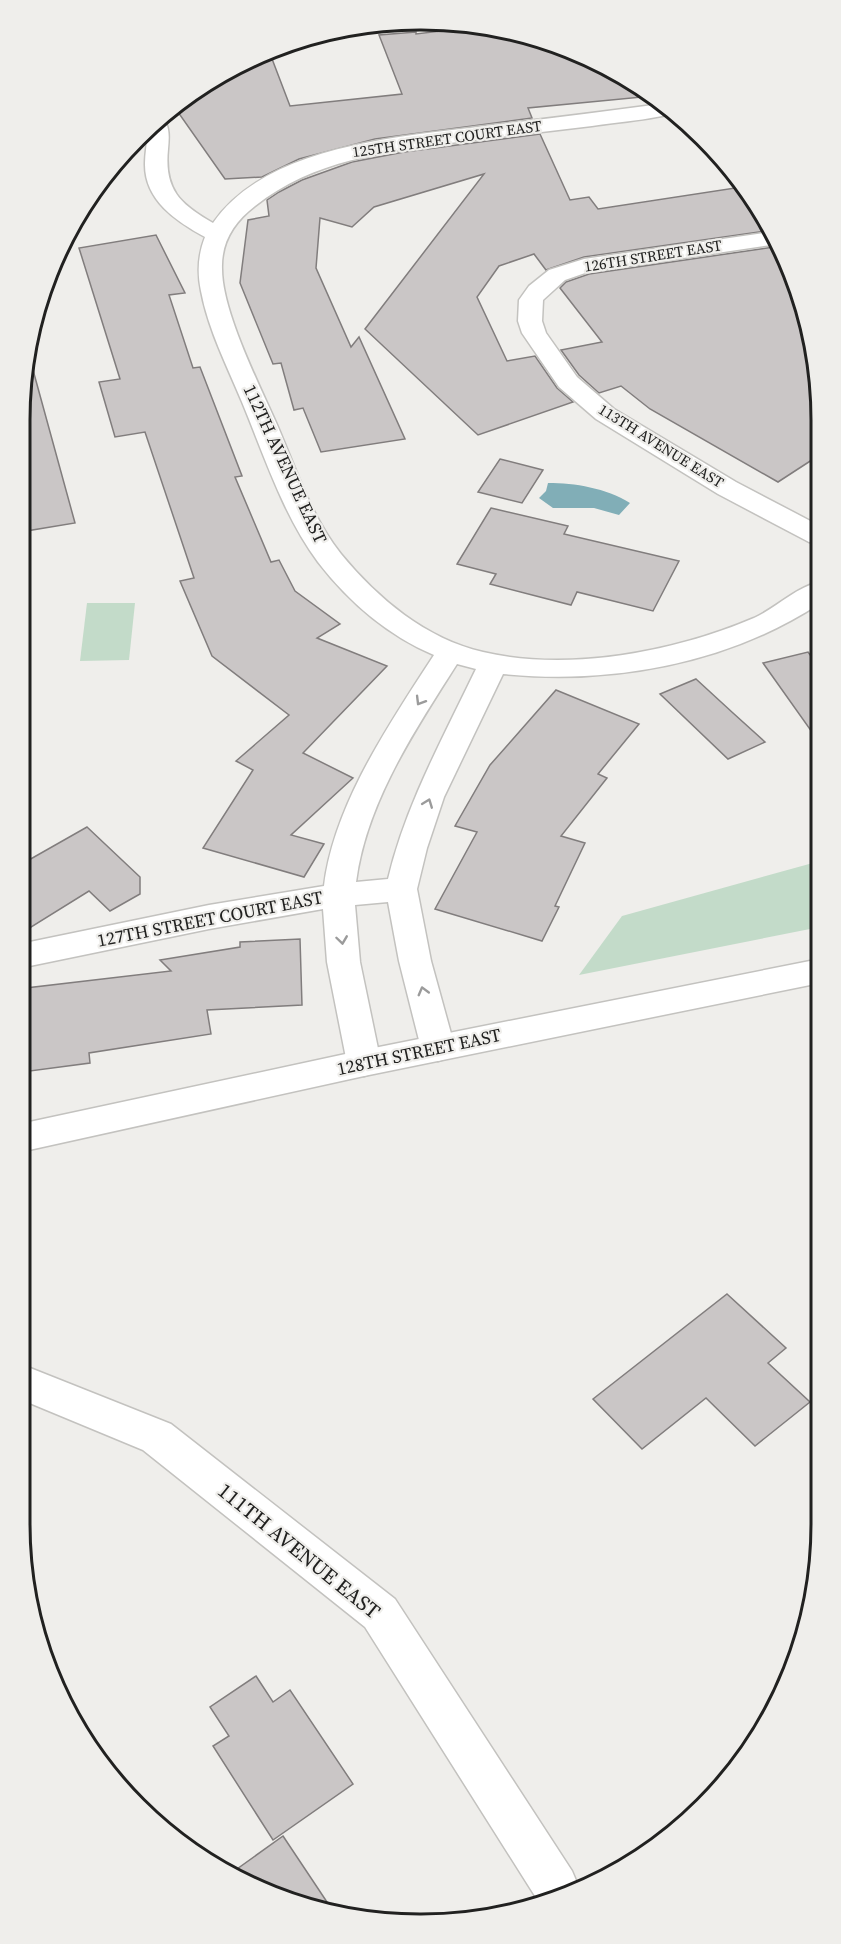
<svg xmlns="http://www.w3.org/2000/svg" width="841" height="1944" viewBox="0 0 841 1944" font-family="'Source Serif 4',serif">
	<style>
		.green { fill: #c3dbc9 }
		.water { fill: #81aeb7 }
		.building { fill: #cac6c6; stroke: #817d7d; stroke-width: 1.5 }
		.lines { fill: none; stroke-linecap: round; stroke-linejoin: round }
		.street-casing { stroke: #c3c2bf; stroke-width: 3 }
		.secondary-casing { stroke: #c3c2bf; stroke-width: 3 }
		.street { fill: #fff; fill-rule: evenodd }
		.secondary { fill: #fff; fill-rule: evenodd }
		.oneway { stroke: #9b9b9b }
		.labels { text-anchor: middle; stroke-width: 4.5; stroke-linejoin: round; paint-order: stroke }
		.far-street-label { font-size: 15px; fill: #212120; stroke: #efeeeb }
		.street-label { font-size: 18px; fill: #212120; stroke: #efeeeb }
		.near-street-label { font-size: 21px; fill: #212120; stroke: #efeeeb }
		.rim { fill: none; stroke: #212120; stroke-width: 3 }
	</style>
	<rect width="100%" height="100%" fill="#efeeeb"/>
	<g class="green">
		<polygon points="87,603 135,603 129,660 80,661"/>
		<polygon points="820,861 820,927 579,975 622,916"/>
	</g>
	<path class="water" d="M548,483c27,0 58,5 82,20l-11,12 -25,-7h-41l-14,-10 7,-7z"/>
	<g class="building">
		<polygon points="483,26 550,41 644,87 653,96 528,108 532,118 375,139 299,159 262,177 225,179 173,105 243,61 269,51 290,106 402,94 379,35 416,32 416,34"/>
		<polygon points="540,134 570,200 589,197 598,209 735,188 751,207 765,231 584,257 546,270 534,254 499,266 477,297 507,361 535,356 557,388 573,402 478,435 365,329 484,174 374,207 352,227 320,218 316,268 351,347 359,337 405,439 321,452 303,408 294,410 281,363 273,364 240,283 248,220 269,216 267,200 279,192 302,180 352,162 404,152"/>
		<polygon points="156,235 185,293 169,295 193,368 200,367 242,476 235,477 271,562 279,560 295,591 340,624 317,638 387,666 303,753 353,778 291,835 324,844 304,877 203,848 253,770 236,761 289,715 212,656 180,581 194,578 145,432 115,437 99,382 120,379 79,248"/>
		<polygon points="774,247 795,284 818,368 818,456 778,482 650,409 621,386 599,393 579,375 561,350 602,342 560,288 566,282 589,274"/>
		<polygon points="30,359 75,523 20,532 20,420"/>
		<polygon points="500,459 543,470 522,503 478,492"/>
		<polygon points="491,508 568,526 564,534 679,561 653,611 577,592 571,605 490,584 496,574 457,564"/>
		<polygon points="808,652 819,667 819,742 763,663"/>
		<polygon points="696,679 733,713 765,742 728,759 660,694"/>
		<polygon points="556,690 639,724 598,774 607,778 561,836 585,843 555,906 559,907 542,941 435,909 477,832 455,826 490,765"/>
		<polygon points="87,827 140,877 140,894 110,911 89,891 20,934 20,865"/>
		<polygon points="300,939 302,1005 207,1010 211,1034 89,1053 90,1063 30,1071 26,988 171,971 160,960 240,947 240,942"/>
		<polygon points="727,1294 786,1348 768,1363 810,1402 755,1446 706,1398 642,1449 593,1399"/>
		<polygon points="256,1676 273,1702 290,1690 353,1784 273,1840 213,1746 229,1736 210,1707"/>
		<polygon points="283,1836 335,1914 230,1874"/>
	</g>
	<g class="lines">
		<g class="street-casing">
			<g id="street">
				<polygon points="395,20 424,21 421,25 414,27 326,38 317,33"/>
				<path d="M661,104l11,10c-26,6 -53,8 -80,12 -45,5 -89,11 -134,16 -72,9 -145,18 -203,64 -21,16 -34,36 -33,63 0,43 38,117 56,158 18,42 34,91 63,127 36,44 85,85 142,98 86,20 191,0 271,-34 22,-10 41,-30 65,-36v22c-92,60 -208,81 -316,70l-59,123 -17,51 -10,41 14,72 24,87 -5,9 -12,4 -12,-4 -5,-9 -22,-87 -11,-59 -33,3 5,57 21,101 -5,9 -12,4 -12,-4 -5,-9 -20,-101 -4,-53 -114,20 -189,39v-24l189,-39 115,-19c10,-82 66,-163 110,-231 -47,-20 -85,-53 -116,-93 -35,-47 -54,-107 -76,-160 -15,-36 -34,-73 -41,-111 -4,-19 -3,-36 4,-54 -29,-16 -61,-37 -60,-74 0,-11 3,-22 2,-33l14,-13 2,1c7,9 6,20 5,31 -4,41 12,55 45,74 54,-78 186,-86 272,-97 58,-7 117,-14 176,-22zM457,664l19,5c-33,69 -70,135 -88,210l-32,3c10,-79 59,-152 101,-218z"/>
				<polygon points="771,232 778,244 588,272 565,280 543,300 542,321 546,333 577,377 614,409 736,482 818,525 819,544 809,542 718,494 596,419 559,387 522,333 518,321 519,300 529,286 549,270 584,259"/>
				<polygon points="20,1364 171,1424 395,1599 572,1871 580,1890 539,1906 535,1896 365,1627 143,1450 20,1399"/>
			</g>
		</g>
		<g class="secondary-casing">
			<polygon id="secondary" points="820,959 820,983 364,1076 20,1152 20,1124 364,1050"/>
		</g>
		<use href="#street" class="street"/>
		<use href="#secondary" class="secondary"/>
	</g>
	<defs><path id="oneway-chevron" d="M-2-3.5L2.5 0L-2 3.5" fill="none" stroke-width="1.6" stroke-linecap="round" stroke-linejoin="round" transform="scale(1.5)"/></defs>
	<g class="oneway">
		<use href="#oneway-chevron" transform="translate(420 701) rotate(121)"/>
		<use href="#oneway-chevron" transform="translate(428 803) rotate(-69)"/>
		<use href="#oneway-chevron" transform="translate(342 940) rotate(82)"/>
		<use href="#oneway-chevron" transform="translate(423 991) rotate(-105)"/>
	</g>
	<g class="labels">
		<g class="far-street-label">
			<text transform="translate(447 139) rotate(-8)" y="5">125TH STREET COURT EAST</text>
			<text transform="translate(653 256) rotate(-9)" y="5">126TH STREET EAST</text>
			<text transform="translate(661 446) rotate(32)" y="5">113TH AVENUE EAST</text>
		</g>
		<g class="street-label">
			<text transform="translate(285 464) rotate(65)" y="6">112TH AVENUE EAST</text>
			<text transform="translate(210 919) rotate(-11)" y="6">127TH STREET COURT EAST</text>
			<text transform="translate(419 1052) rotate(-12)" y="6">128TH STREET EAST</text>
		</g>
		<g class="near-street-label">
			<text transform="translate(299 1551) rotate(39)" y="7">111TH AVENUE EAST</text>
		</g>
	</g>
	<path d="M0 0H841V1944H0ZM420 30H421A390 390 0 0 1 811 420V1524A390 390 0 0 1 421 1914H420A390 390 0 0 1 30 1524V420A390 390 0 0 1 420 30Z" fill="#efeeeb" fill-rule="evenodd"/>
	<path class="rim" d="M420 30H421A390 390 0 0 1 811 420V1524A390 390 0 0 1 421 1914H420A390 390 0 0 1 30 1524V420A390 390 0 0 1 420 30Z"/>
</svg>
